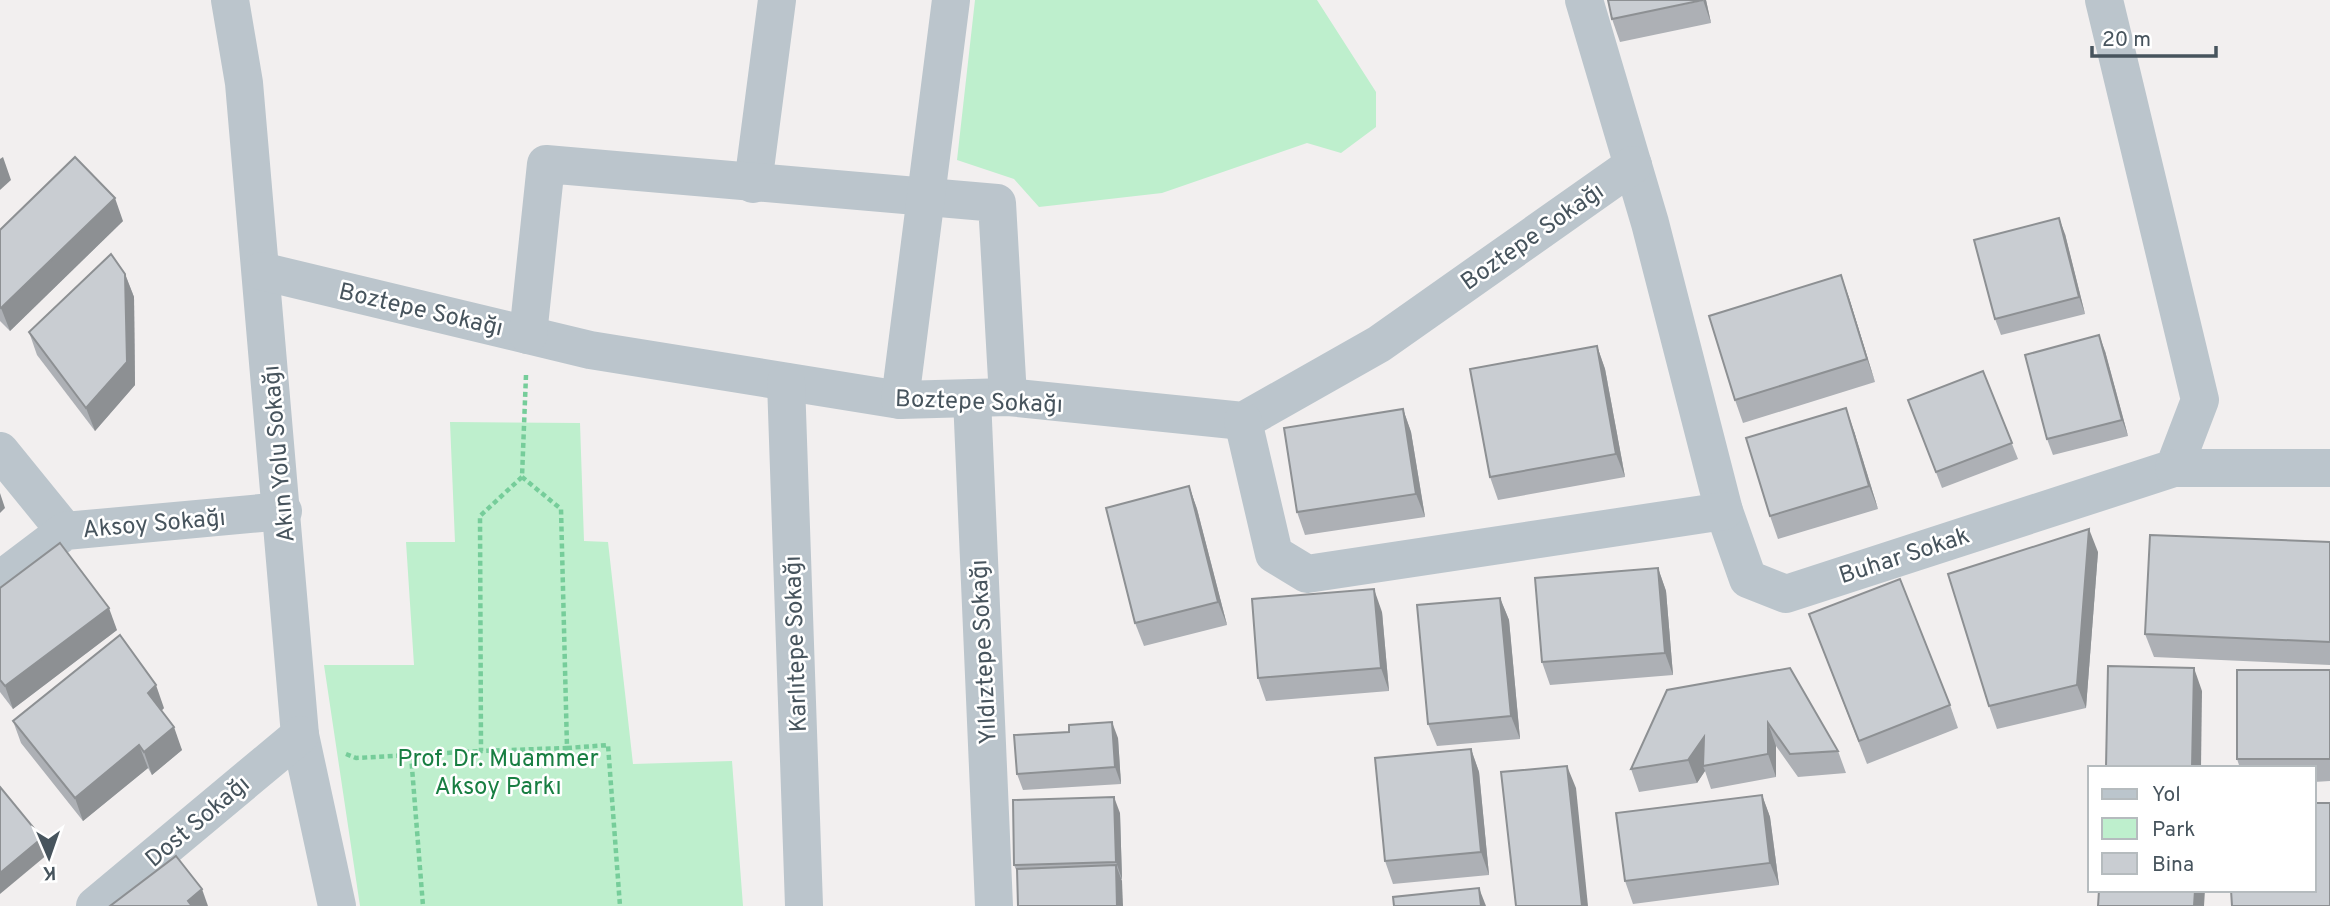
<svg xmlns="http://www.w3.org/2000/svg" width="2330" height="906" viewBox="0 0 2330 906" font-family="Overpass,sans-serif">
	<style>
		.green { fill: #beefcd }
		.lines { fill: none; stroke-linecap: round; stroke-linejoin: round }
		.path { stroke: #76cd9a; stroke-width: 4.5; stroke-dasharray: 5 3.5; stroke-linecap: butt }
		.minor { stroke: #bbc5cc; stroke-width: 38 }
		.wall { fill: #adb0b5 }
		.shaded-wall { fill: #8d9093 }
		.building { fill: #c9cdd2; stroke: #8d9093; stroke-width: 2 }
		.labels { text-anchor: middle; stroke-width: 5; stroke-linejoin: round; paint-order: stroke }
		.street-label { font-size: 24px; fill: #47545d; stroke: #fff }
		.park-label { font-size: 24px; fill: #187e42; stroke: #fff }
	</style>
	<rect width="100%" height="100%" fill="#f2efef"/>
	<g class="green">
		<polygon points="975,0 1317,0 1376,92 1376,127 1341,153 1307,143 1162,193 1039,207 1014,179 957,160"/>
		<polygon points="450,422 580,423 584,541 608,542 633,764 732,761 743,906 360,906 324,665 414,665 406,542 455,542"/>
	</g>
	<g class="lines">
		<g class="path">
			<polyline points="522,477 480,516 481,751 567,748 561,509 522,477 526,375"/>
			<polyline points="567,748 608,745 620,906"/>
			<polyline points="346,754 356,758 481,751"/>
			<polyline points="411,755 423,906"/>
		</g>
		<g class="minor">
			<polyline points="230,0 244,83 300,735 337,906"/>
			<polyline points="1584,0 1650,223 1724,511 1748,579 1786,594 2174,468 2200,400 2104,0"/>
			<polyline points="753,184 777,0"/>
			<polyline points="261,271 590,350 900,400 1008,397 1243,421 1379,344 1633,165"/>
			<polyline points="528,335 546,164 997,203 1008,397"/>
			<polyline points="786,382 804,906"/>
			<polyline points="972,398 994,906"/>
			<polyline points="900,400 951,0"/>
			<polyline points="1243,421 1274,554 1307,574 1724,511"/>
			<polyline points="0,451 65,531"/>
			<polyline points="2174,468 2330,468"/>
			<polyline points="0,580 65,531 283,511"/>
			<polyline points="95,906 300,735"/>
		</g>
	</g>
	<g class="wall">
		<polygon points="1706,0 1711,23 1620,42 1612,19"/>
		<polygon points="123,221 10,331 0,321 0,230"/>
		<polygon points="2065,234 2085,314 2001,335 1995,319"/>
		<polygon points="125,274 134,297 135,385 95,431 37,355 29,332"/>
		<polygon points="1841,275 1849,298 1875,382 1743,423 1735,400"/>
		<polygon points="1597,346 1605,369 1625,477 1498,500 1490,477"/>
		<polygon points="2105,351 2128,436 2053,455 2047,439"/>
		<polygon points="1983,371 2018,459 1942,488 1908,400"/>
		<polygon points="1403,409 1411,432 1425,517 1305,535 1297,512"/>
		<polygon points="1854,431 1878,509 1778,539 1770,516"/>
		<polygon points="1189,486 1197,509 1227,625 1144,646 1135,623"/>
		<polygon points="2330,542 2330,665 2154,657 2145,634"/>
		<polygon points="2098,552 2086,708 1997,729 1989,706"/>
		<polygon points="1658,568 1666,591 1673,675 1550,685 1542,662"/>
		<polygon points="0,588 117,630 13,709 0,692"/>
		<polygon points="1500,598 1509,620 1520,739 1437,746 1428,724"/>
		<polygon points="1382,612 1389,691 1266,701 1258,678"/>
		<polygon points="1809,614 1950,705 1958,728 1867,764"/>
		<polygon points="1790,668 1838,751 1846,773 1798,777 1776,746 1776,777 1711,789 1705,771 1697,783 1639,792 1631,769"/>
		<polygon points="2330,670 2330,781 2314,782 2314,768 2240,768 2237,759"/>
		<polygon points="164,708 161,711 182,750 152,775 148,768 83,821 21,743 13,721"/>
		<polygon points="1069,732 1118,738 1121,784 1023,790 1017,774"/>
		<polygon points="1471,749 1479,772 1489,875 1393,884 1385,861"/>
		<polygon points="1762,795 1770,817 1779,885 1633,904 1625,881"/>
		<polygon points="1120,813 1122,879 1121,879 1122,881 1017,872 1014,865"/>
	</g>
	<g class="shaded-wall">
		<polygon points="1702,0 1706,0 1711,23 1703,0"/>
		<polygon points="3,157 11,180 0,190 0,159"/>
		<polygon points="115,198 123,221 10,331 1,308"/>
		<polygon points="2059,218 2065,234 2085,314 2079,297"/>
		<polygon points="125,274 134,297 135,385 95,431 86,408"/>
		<polygon points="1841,275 1849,298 1875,382 1867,359"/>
		<polygon points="2099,335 2105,351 2128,436 2122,420"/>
		<polygon points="1597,346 1605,369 1625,477 1616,454"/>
		<polygon points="1846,408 1854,431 1878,509 1869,486"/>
		<polygon points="1403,409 1411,432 1425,517 1416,494"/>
		<polygon points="1189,486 1197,509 1227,625 1218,602"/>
		<polygon points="0,493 5,508 0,513"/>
		<polygon points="2089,529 2098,552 2086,708 2077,685"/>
		<polygon points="1658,568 1666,591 1673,675 1665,653"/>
		<polygon points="1374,589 1382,612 1389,691 1381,668"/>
		<polygon points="1500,598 1509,620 1520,739 1511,716"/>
		<polygon points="109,608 117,630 13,709 5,686"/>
		<polygon points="2194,668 2202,691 2201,768 2192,768"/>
		<polygon points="156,685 164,708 156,716 148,693"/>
		<polygon points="1112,722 1118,738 1121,784 1115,767"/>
		<polygon points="1768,723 1776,746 1776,777 1768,754"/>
		<polygon points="174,727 182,750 152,775 144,752"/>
		<polygon points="1704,737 1703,766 1705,771 1697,783 1688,760"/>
		<polygon points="139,745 148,768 83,821 75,798"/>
		<polygon points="1471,749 1479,772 1489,875 1481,852"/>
		<polygon points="1567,766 1576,788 1588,906 1582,906"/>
		<polygon points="1762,795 1770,817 1779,885 1770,863"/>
		<polygon points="1114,797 1120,813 1122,879 1116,862"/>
		<polygon points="42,838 48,854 0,894 0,873"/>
		<polygon points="1116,865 1122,881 1123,906 1117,906"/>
		<polygon points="1479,888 1486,906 1481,906"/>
		<polygon points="202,889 208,906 190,906 188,901"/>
		<polygon points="2195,890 2205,890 2204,906 2194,906"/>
	</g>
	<g class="building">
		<polygon points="1608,0 1703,0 1612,19"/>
		<polygon points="75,157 115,198 1,308 0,307 0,230"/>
		<polygon points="2059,218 2079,297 1995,319 1974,240"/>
		<polygon points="111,254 125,274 127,362 86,408 29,332"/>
		<polygon points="1841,275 1867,359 1735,400 1709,316"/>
		<polygon points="2099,335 2122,420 2047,439 2025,355"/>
		<polygon points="1597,346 1616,454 1490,477 1470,369"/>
		<polygon points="1983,371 2012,443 1936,472 1908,400"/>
		<polygon points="1846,408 1869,486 1770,516 1746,438"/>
		<polygon points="1403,409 1416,494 1297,512 1284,428"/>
		<polygon points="1189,486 1218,602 1135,623 1106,508"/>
		<polygon points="2089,529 2077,685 1989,706 1948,574"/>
		<polygon points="2150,535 2330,542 2330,642 2145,634"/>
		<polygon points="60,543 109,608 5,686 0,680 0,588"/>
		<polygon points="1658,568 1665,653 1542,662 1535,578"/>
		<polygon points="1900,579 1950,705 1859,741 1809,614"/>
		<polygon points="1374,589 1381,668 1258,678 1252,599"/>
		<polygon points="1500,598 1511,716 1428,724 1417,605"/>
		<polygon points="120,635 156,685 148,693 174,727 144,752 139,745 75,798 13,721"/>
		<polygon points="2108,666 2194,668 2192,768 2106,767"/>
		<polygon points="1790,668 1838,751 1790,754 1768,723 1768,754 1703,766 1704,737 1688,760 1631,769 1667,690"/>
		<rect x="2237" y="670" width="93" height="89"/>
		<polygon points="1112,722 1115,767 1017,774 1014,735 1069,732 1069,725"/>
		<polygon points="1471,749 1481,852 1385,861 1375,758"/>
		<polygon points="1567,766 1582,906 1516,906 1501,772"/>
		<polygon points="0,787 42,838 0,873"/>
		<polygon points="1762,795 1770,863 1625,881 1616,813"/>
		<polygon points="1114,797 1116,862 1014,865 1013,800"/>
		<polygon points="2314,803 2330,803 2330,906 2232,906 2231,890 2314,890"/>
		<polygon points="176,856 202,889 188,901 192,906 110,906"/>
		<polygon points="1116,865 1117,906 1018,906 1017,869"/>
		<polygon points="1479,888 1481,906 1394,906 1393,897"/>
		<polygon points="2099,890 2195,890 2194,906 2098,906"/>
	</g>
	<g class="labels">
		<g class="street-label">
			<text transform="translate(1532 236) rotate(-35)" y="8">Boztepe Sokağı</text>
			<text transform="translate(421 309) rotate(13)" y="8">Boztepe Sokağı</text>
			<text transform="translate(979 401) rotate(2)" y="8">Boztepe Sokağı</text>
			<text transform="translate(278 454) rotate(-95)" y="8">Akın Yolu Sokağı</text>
			<text transform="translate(154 523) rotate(-5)" y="8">Aksoy Sokağı</text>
			<text transform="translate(1904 555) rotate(-18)" y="8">Buhar Sokak</text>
			<text transform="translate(795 644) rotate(-92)" y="8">Karlıtepe Sokağı</text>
			<text transform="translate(983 652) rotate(-93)" y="8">Yıldıztepe Sokağı</text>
			<text transform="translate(197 821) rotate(-40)" y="8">Dost Sokağı</text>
		</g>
		<g class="park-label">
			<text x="498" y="766">Prof. Dr. Muammer<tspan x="498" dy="28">Aksoy Parkı</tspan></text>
		</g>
	</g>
	<rect x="2088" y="766" width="228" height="126" fill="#ffffff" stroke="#b5bbbe" stroke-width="2"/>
	<rect x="2102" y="789" width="35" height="10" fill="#bbc5cc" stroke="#b5bbbe" stroke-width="2"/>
	<text x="2152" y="801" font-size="21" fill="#47545d">Yol</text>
	<rect x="2102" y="818" width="35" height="21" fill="#beefcd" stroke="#b5bbbe" stroke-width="2"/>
	<text x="2152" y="836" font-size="21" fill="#47545d">Park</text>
	<rect x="2102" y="853" width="35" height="21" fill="#c9cdd2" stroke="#b5bbbe" stroke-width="2"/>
	<text x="2152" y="871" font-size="21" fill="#47545d">Bina</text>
	<g transform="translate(49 857) rotate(178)" stroke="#ffffff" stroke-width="5" paint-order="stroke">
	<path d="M0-5L12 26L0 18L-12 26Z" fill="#47545d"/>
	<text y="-10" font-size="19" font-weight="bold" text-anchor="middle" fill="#47545d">K</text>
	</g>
	<path d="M2092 46v10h124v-10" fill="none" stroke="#47545d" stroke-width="3.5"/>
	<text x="2102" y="46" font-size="21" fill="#47545d" stroke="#ffffff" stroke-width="5" paint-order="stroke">20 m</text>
</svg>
